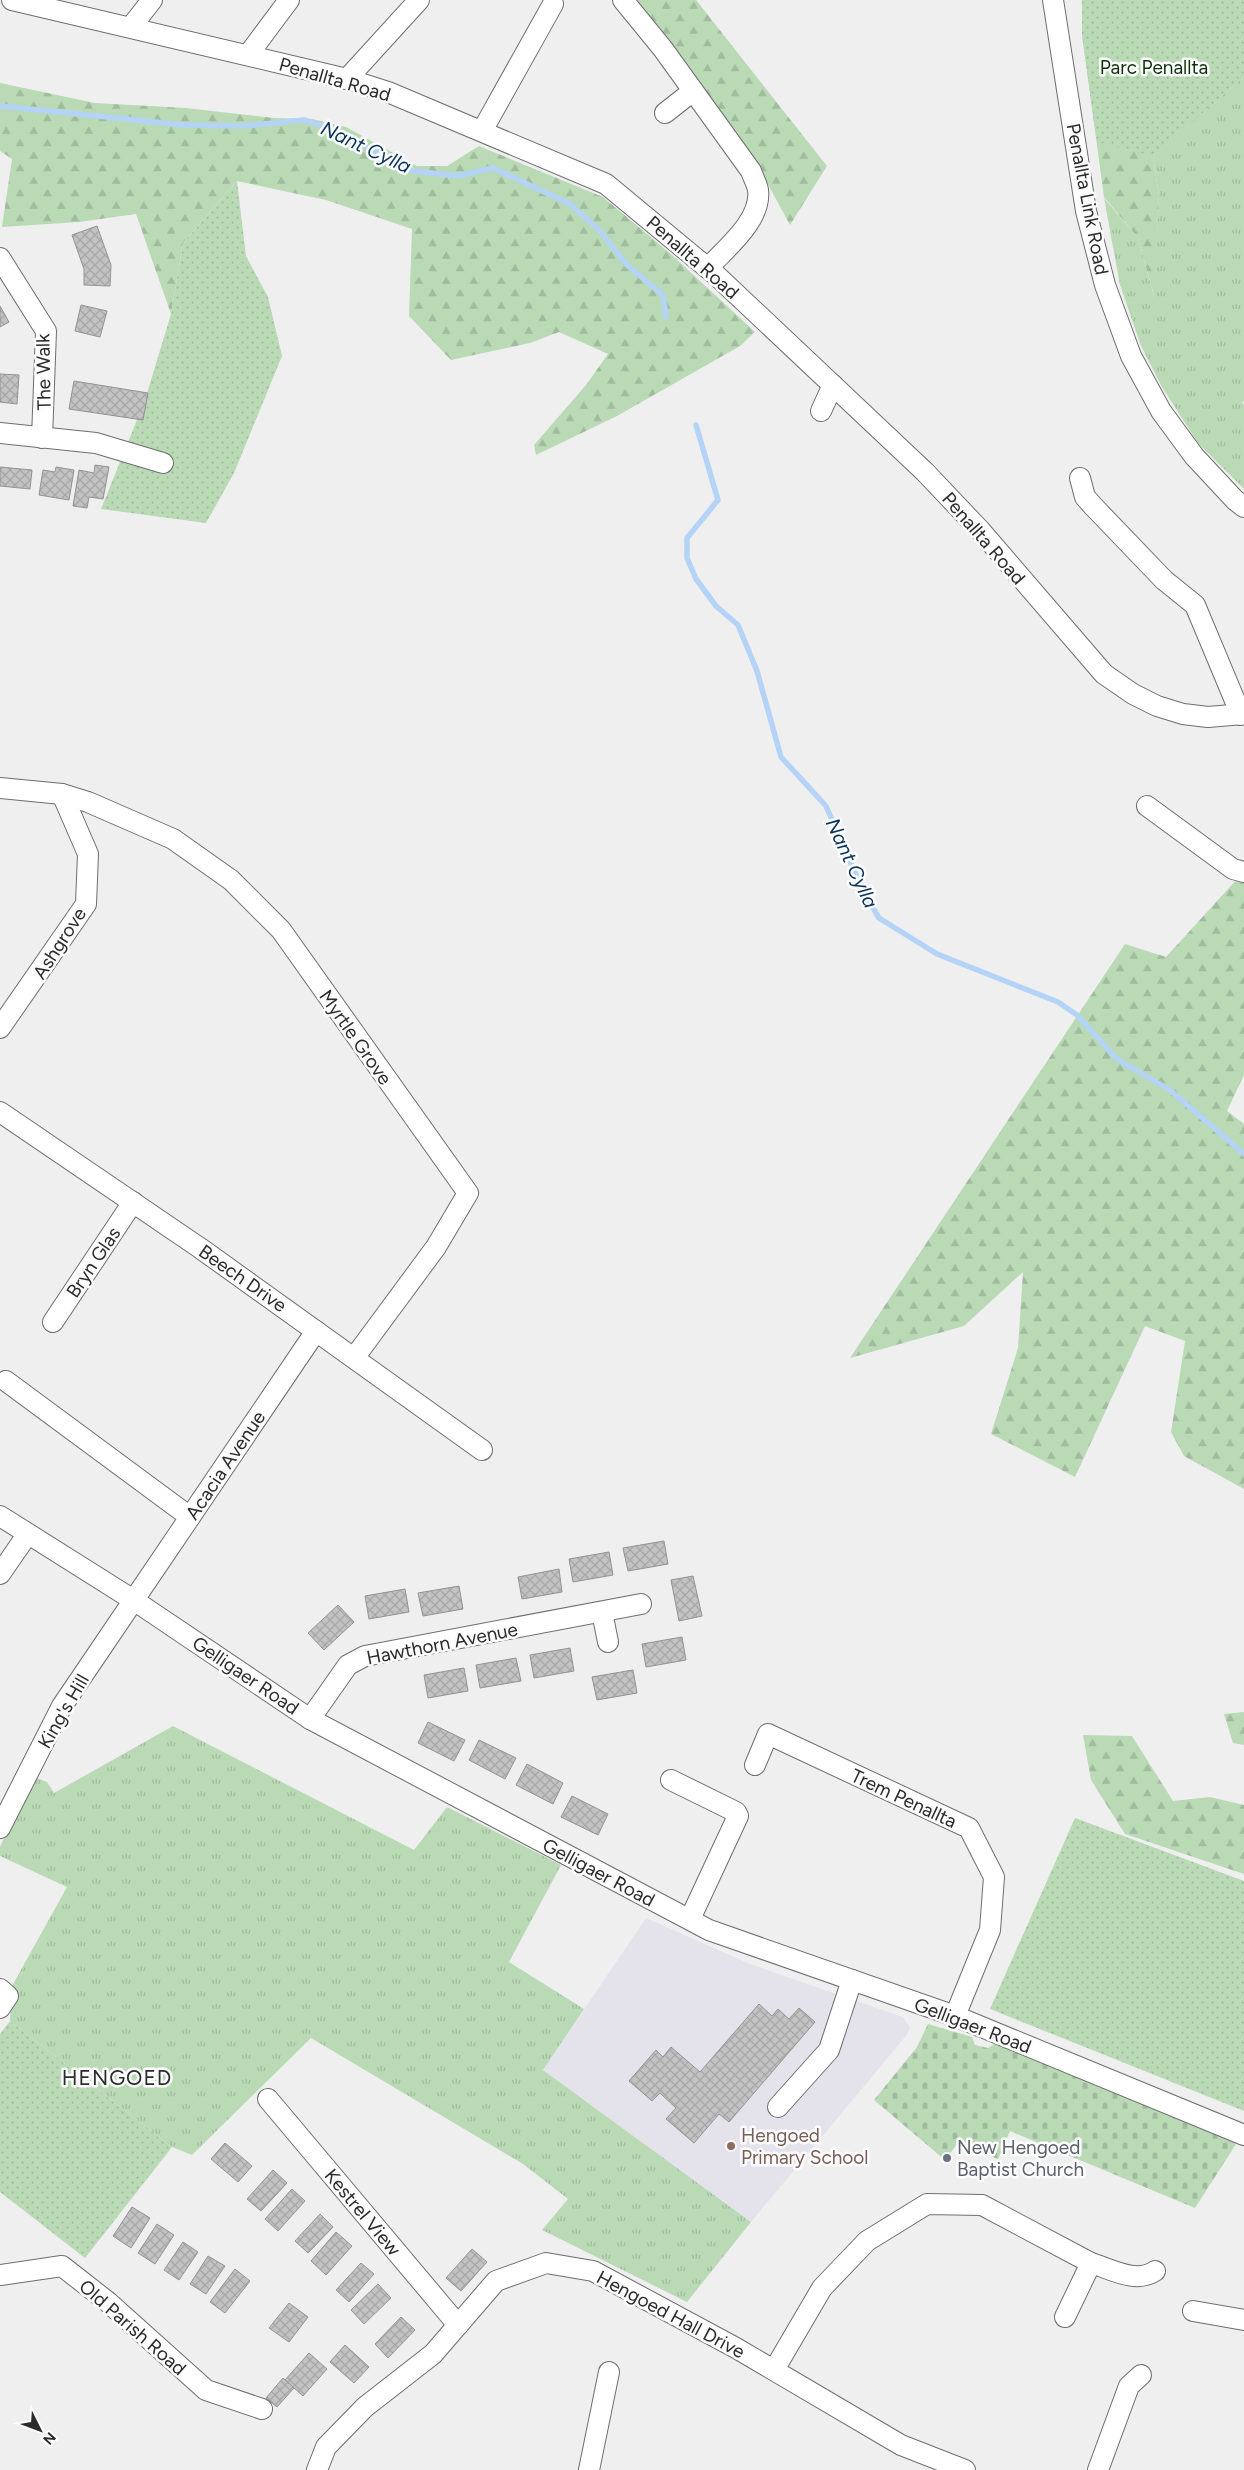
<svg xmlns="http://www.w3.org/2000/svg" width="1244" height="2470" viewBox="0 0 1244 2470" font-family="Figtree,sans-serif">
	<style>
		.built { fill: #e4e3ec }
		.grass { fill: url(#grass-tufts) }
		.forest { fill: url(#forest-firs) }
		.cemetery { fill: url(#cemetery-stones) }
		.park { fill: url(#park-dots) }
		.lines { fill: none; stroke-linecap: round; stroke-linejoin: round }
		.stream { stroke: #b4d3f6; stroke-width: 5.5 }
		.building { fill: url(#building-cross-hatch); stroke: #939395 }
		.minor-casing { stroke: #6e6e6f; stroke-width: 22 }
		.minor { stroke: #fff; stroke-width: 20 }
		.education-dot { fill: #8d6e63; stroke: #fcfcfd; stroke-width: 2 }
		.worship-dot { fill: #6b7280; stroke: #fcfcfd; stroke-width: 2 }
		.labels { text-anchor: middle; stroke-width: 5; stroke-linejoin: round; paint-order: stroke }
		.park-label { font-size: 19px; fill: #0b3307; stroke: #fcfcfd }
		.street-label { font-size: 19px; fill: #2b2b2b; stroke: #fcfcfd }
		.education-label { font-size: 19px; fill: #785e54; stroke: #fcfcfd; text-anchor: start }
		.worship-label { font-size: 19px; fill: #5b616d; stroke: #fcfcfd; text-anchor: start }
		.water-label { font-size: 20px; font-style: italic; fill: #09335b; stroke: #fcfcfd }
		.quarter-label { font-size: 21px; letter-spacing: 1px; fill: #2c2c2d; stroke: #fcfcfd }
	</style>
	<defs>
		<pattern id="grass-tufts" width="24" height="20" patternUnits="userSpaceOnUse" patternTransform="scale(1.25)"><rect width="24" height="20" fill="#badab6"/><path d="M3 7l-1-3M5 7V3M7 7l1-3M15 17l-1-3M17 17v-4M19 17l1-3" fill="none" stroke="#a0bb9d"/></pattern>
		<pattern id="forest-firs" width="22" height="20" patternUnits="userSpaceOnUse" patternTransform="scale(1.25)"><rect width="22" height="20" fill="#badab6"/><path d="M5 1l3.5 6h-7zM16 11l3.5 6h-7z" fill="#a0bb9d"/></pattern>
		<pattern id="cemetery-stones" width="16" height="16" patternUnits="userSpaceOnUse" patternTransform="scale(1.25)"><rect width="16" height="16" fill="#badab6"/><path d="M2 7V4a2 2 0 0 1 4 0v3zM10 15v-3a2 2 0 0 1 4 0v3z" fill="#a0bb9d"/></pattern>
		<pattern id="park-dots" width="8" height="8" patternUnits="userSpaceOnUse" patternTransform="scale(1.25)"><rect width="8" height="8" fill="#badab6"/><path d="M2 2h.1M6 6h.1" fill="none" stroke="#a0bb9d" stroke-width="1.8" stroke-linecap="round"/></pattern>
		<pattern id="building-cross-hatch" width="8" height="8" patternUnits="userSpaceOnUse" patternTransform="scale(1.25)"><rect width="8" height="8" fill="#c2c2c3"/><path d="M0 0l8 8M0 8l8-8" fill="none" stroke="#a7a7a8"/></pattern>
	</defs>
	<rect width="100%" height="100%" fill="#efeff0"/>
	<polygon class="built" points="646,1918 750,1964 903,2017 910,2028 906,2036 751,2222 543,2070"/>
	<g class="grass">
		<polygon points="1244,77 1244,401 1242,402 1244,405 1244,489 1198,443 1162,387 1141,346 1120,285 1104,198 1138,238 1154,296 1159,196 1153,156"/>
		<polygon points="173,1726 414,1850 447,1807 561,1865 509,1962 584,2009 543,2070 751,2222 687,2302 542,2230 568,2199 523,2164 311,2038 192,2155 172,2147 10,2021 12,1986 67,1887 0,1856 0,1847 32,1776 47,1782 54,1793"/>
	</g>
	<g class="forest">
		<polygon points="627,0 696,0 827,166 790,225 757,164"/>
		<polygon points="1082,0 1244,0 1244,77 1153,156 1159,196 1155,299 1138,238 1104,197 1082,35"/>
		<polygon points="0,83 95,103 186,108 274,118 312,119 346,127 417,166 447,166 479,146 603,197 672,255 755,332 740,346 617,416 536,455 534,445 586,385 608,354 559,332 530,343 451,360 409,316 412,229 326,200 237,181 183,243 171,314 136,214 79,222 2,227 12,159 0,151"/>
		<polygon points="1238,878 1244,879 1244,1075 1227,1111 1244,1124 1244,1489 1184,1456 1171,1432 1185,1341 1145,1326 1075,1477 991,1434 1018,1348 1023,1272 964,1326 850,1358 1125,944 1166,957"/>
		<polygon points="1244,1712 1244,1745 1233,1743 1224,1714"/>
		<polygon points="1083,1735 1132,1736 1173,1801 1210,1797 1244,1805 1244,1874 1125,1834 1091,1780"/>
	</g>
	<polygon class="cemetery" points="928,2024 972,2037 975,2045 988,2048 999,2041 1238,2141 1195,2208 1010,2131 998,2159 957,2144 945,2160 874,2100 917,2047"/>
	<g class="park">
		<polygon points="1082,0 1244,0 1244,77 1153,156 1097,142 1082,35"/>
		<polygon points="237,181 246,256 268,297 282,356 234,473 206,523 101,509 145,400 171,314 183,243"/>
		<polygon points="1075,1818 1244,1881 1244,2111 990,2009"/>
		<polygon points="10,2021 172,2147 85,2258 0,2192 0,2034"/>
	</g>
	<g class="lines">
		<g class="stream">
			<polyline points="0,106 184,125 245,126 304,120 331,128 413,171 458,176 493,168 570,204 600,231 627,265 663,295 666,317"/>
			<polyline points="696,425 718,500 687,538 687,558 696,579 716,606 738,625 757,671 781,757 826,806 862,889 879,918 937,954 1058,1002 1077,1015 1117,1059 1170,1090 1244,1154"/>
		</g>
	</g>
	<g class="building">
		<polygon points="97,226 111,265 110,286 84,285 84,269 72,235"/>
		<polygon points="81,305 107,311 100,337 75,331"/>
		<polygon points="0,306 9,322 0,327"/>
		<polygon points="0,374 19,375 17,404 0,402"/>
		<polygon points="74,381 148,393 143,420 69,409"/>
		<polygon points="95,465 109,467 103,499 89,497 87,508 73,506 79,470 94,473"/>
		<polygon points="0,467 32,470 30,489 0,486"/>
		<polygon points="56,467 74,470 69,500 39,495 43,470 55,472"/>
		<polygon points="664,1541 668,1564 628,1571 623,1548"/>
		<polygon points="609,1552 613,1575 573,1582 569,1559"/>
		<polygon points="559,1569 562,1592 522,1599 518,1577"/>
		<polygon points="693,1576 702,1616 679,1621 671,1580"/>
		<polygon points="459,1586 463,1609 423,1616 418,1593"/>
		<polygon points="405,1589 409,1612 369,1619 365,1596"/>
		<polygon points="338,1605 354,1622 324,1650 308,1633"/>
		<polygon points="682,1637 686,1660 646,1667 642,1644"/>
		<polygon points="570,1648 574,1671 534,1678 530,1655"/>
		<polygon points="516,1658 521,1681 480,1688 476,1665"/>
		<polygon points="464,1668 468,1691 428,1698 424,1675"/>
		<polygon points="633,1670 637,1693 597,1700 592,1677"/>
		<polygon points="428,1722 465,1740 454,1761 418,1743"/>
		<polygon points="479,1740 516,1758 505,1779 469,1760"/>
		<polygon points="527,1764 563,1783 553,1804 516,1785"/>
		<polygon points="572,1796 608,1814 598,1835 561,1817"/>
		<polygon points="759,2004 772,2016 778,2009 789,2019 799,2008 815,2022 729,2122 719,2114 694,2143 666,2119 676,2108 660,2093 652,2101 629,2081 656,2050 663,2057 671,2047 700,2072"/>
		<polygon points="225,2143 252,2166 238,2182 211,2159"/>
		<polygon points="273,2170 287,2183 261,2211 247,2199"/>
		<polygon points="292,2189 305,2201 278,2231 265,2219"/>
		<polygon points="132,2207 150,2218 131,2248 113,2236"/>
		<polygon points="320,2214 333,2227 308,2253 295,2241"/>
		<polygon points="157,2224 174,2235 155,2264 138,2253"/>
		<polygon points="336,2232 352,2246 326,2275 311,2261"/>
		<polygon points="183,2242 198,2252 179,2280 164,2270"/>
		<polygon points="472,2249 487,2262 461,2291 446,2278"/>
		<polygon points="208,2256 225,2266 206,2294 190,2284"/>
		<polygon points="361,2263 374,2274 349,2302 336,2290"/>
		<polygon points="235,2269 250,2281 225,2313 210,2302"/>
		<polygon points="378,2284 391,2298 364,2324 351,2310"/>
		<polygon points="289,2303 308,2317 289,2342 269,2328"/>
		<polygon points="401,2317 415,2330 388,2358 375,2344"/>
		<polygon points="345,2345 369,2367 354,2383 330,2362"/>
		<polygon points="309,2353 327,2369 303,2396 285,2380"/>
		<polygon points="283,2378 294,2388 277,2407 266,2398"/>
	</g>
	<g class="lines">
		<g class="minor-casing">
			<g id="minor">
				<polyline points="12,0 347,79 388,92 606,184 716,275 925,472 980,530 1104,674 1133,694 1157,706 1183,714 1208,717 1244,714"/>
				<path d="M623,0l40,49 88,122c2,6 6,13 7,19 4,30 -32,58 -50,78"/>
				<polyline points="1053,0 1086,211 1105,285 1131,356 1161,411 1194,456 1235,500 1244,507"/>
				<polyline points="131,27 152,0"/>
				<polyline points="248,55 289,0"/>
				<polyline points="347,79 419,0"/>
				<polyline points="665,113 693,91"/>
				<polyline points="482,131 553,4"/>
				<polyline points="0,258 46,331 42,438"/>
				<polyline points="821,411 833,385"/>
				<polyline points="0,433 96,443 163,463"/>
				<polyline points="1080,478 1085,497 1093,506 1164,580 1195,605 1241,715"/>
				<polyline points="0,788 62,794 88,802 173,839 231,880 281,930 468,1193 436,1247 354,1358"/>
				<polyline points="1147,806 1233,869 1244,872"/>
				<polyline points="0,1028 86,904 88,854 62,794"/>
				<polyline points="0,1112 200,1248 482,1450"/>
				<polyline points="53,1322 133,1202"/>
				<polyline points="6,1381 190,1517"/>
				<polyline points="0,1516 135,1601 310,1719 709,1930 955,2016 1244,2135"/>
				<polyline points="0,1574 27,1535"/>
				<polyline points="602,1612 608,1642"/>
				<polyline points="310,1719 348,1665 365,1656 641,1604"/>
				<polyline points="755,1765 768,1734 969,1828 994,1877 990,1930 955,2016"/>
				<polyline points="671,1780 736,1812 738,1816 690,1919"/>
				<polyline points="0,1828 62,1706 316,1331"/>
				<polyline points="0,1989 8,1996 0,2008"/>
				<polyline points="268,2099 458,2325"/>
				<polyline points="778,2107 829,2050 852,1980"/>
				<path d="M1091,2263c20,6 45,21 64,8"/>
				<polyline points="0,2275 62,2266 108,2302 206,2390 262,2409"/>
				<polyline points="1193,2311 1244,2320"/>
				<polyline points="774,2370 822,2288 867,2241 927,2204 982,2205 1091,2263 1065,2317"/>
				<polyline points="317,2470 326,2447 365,2407 433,2354 496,2281 546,2263 593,2271 736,2348 901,2445 965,2470"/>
				<polyline points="589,2470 609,2372"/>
				<polyline points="1098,2470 1129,2386 1141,2375"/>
			</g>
		</g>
		<use href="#minor" class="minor"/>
	</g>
	<circle class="education-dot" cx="731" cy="2146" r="5"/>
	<circle class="worship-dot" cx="947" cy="2158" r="5"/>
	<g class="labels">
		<g class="park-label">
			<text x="1154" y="74">Parc Penallta</text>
		</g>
		<g class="street-label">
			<text transform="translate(335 79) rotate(16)" y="7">Penallta Road</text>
			<text transform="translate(1088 199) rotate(79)" y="7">Penallta Link Road</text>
			<text transform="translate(693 257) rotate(41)" y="7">Penallta Road</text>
			<text transform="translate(43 372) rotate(-91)" y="7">The Walk</text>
			<text transform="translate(984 538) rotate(49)" y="7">Penallta Road</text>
			<text transform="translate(59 943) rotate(-57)" y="7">Ashgrove</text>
			<text transform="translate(356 1037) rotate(55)" y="7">Myrtle Grove</text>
			<text transform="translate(93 1262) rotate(-56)" y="7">Bryn Glas</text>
			<text transform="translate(243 1278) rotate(35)" y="7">Beech Drive</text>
			<text transform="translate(225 1465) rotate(-56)" y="7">Acacia Avenue</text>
			<text transform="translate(442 1643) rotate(-11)" y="7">Hawthorn Avenue</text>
			<text transform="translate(246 1675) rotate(34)" y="7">Gelligaer Road</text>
			<text transform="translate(63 1711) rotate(-60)" y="7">King's Hill</text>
			<text transform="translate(904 1798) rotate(25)" y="7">Trem Penallta</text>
			<text transform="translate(599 1872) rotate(28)" y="7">Gelligaer Road</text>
			<text transform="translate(973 2025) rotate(21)" y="7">Gelligaer Road</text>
			<text transform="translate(363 2212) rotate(50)" y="7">Kestrel View</text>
			<text transform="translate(671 2314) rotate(28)" y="7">Hengoed Hall Drive</text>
			<text transform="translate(133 2327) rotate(41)" y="7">Old Parish Road</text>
		</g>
		<g class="education-label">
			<text x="741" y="2142">Hengoed<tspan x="741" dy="22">Primary School</tspan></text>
		</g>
		<g class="worship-label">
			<text x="957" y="2154">New Hengoed<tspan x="957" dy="22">Baptist Church</tspan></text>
		</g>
		<g class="water-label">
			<text transform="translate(366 147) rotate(25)" y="7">Nant Cylla</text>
			<text transform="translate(852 863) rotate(65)" y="7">Nant Cylla</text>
		</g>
		<g class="quarter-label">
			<text x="117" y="2085">HENGOED</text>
		</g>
	</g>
	<g transform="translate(40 2430) rotate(132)" stroke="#fcfcfd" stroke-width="4" paint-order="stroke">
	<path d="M0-4L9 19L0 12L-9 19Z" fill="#2b2b2b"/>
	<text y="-8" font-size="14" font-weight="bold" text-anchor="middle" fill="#2b2b2b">N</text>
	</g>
</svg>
